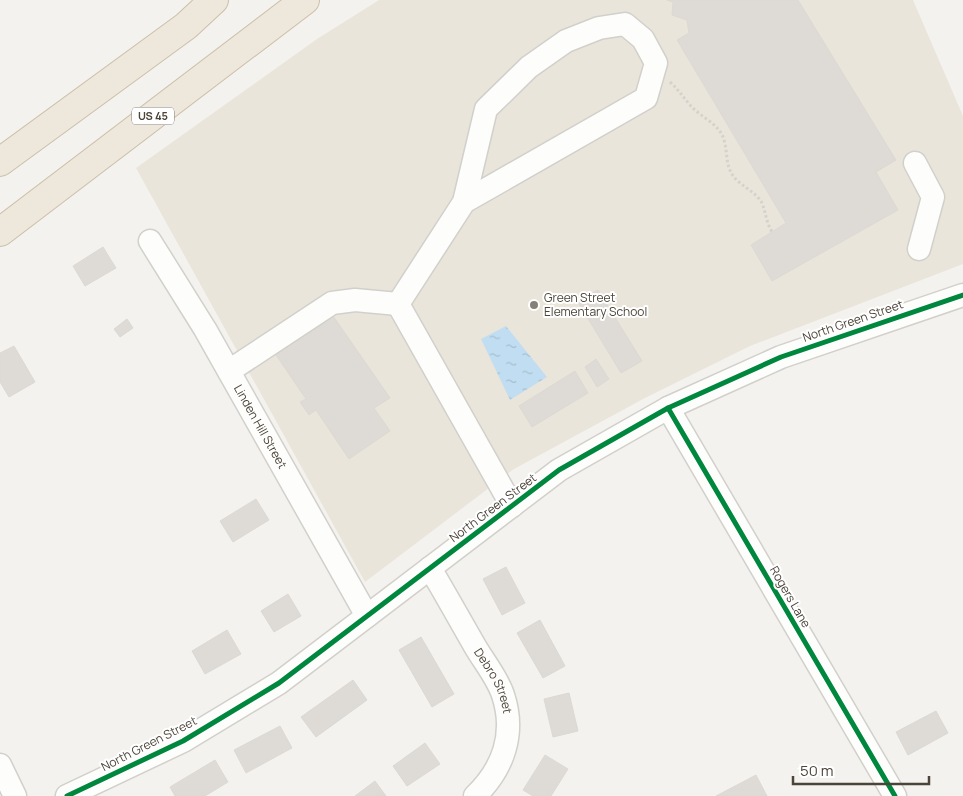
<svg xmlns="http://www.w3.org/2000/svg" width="963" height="796" viewBox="0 0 963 796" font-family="Manrope,sans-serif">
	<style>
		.education { fill: #eae5da }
		.water { fill: url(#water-ripples) }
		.building { fill: #dedbd6; stroke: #dcd9d4 }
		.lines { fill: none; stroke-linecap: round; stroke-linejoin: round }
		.minor-casing { stroke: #d2d0cb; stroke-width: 25 }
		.highway-casing { stroke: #ccbfa9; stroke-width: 30 }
		.path { stroke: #d3d2cc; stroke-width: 3; stroke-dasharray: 2.5 2.5; stroke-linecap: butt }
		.minor { stroke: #fdfdfc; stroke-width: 22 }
		.highway { stroke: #ede8db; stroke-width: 28 }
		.cycleway-casing { stroke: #fff; stroke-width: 8 }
		.cycleway { stroke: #00873e; stroke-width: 5 }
		.poi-dot { fill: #868178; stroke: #fff; stroke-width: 2 }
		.labels { text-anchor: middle; stroke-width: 4; stroke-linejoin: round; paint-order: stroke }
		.shield { fill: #fff; stroke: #817c74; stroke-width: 1 }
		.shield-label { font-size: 11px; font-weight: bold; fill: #4b4439 }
		.poi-label { font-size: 12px; fill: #4b4439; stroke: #fff; text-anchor: start }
		.street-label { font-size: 12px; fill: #4b4439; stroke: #fff }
	</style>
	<defs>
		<pattern id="water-ripples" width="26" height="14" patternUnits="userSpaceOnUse" patternTransform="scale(1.25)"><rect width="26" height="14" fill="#c0ddf1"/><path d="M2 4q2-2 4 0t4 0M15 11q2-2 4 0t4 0" fill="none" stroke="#a6bfcf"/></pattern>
	</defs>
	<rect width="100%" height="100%" fill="#f4f2ee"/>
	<polygon class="education" points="379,0 913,0 963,116 963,264 750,346 645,398 514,469 365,582 136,168 317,39"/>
	<polygon class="water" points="506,326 547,377 510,400 481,339"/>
	<g class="building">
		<polygon points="667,0 798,0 896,160 876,172 898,210 772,281 751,245 786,223 677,40 689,33 687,20 672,15 673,2"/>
		<polygon points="103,247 116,268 85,286 73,266"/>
		<polygon points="598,290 642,361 621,373 578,302"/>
		<polygon points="331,313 390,398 374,408 390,431 349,459 316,410 309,415 300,402 306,399 274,352"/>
		<polygon points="127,319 133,328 120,337 114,329"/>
		<polygon points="14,346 35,382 9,397 0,382 0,353"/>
		<polygon points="596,359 609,379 597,387 585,367"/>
		<polygon points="575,371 588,393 532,427 519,406"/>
		<polygon points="256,499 269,520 233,542 220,521"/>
		<polygon points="506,567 525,603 502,615 483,579"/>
		<polygon points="288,594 301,616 274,632 261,611"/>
		<polygon points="540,620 565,666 543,678 517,633"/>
		<polygon points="227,630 241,654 205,674 192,651"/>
		<polygon points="421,637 454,694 432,707 399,650"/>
		<polygon points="353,680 367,700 316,737 301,717"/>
		<polygon points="569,693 578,731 553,737 544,699"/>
		<polygon points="936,711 948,733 908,755 896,732"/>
		<polygon points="280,726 292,748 246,773 234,750"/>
		<polygon points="425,743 440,764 407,786 393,766"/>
		<polygon points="545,755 568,769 551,796 533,796 523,790"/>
		<polygon points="215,760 228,782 205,796 175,796 170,787"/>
		<polygon points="756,775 767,796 716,796"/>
		<polygon points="375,781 386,796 355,796"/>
	</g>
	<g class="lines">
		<g class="minor-casing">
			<g id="minor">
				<polyline points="915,163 933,197 919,249"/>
				<polyline points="464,202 486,109 529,67 566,41 599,28 625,24 643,39 656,63 646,98 464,202 398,304 512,506"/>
				<path id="s1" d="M150,241l55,88 162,287"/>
				<polyline points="229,371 332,303 355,300 398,304"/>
				<polyline points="668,408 895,796"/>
				<path id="s2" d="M430,568c16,27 31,54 46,80 9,15 22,31 27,47 13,39 0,74 -28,101"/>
				<polyline points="0,765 15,796"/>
				<polyline points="67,796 183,741 279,683 559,470 668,408 781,357 963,295"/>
			</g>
		</g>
		<g class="highway-casing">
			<g id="highway">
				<polyline points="0,162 186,26 214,0"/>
				<polyline points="0,232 305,0"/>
			</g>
		</g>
		<path class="path" d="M670,82c8,7 13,15 20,23 10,12 30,19 34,35 4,13 1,26 10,37 7,9 22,15 28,26 4,10 4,19 10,29"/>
		<use href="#minor" class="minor"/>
		<use href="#highway" class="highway"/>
		<g class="cycleway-casing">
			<g id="cycleway">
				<polyline points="668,408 895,796"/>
				<polyline points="67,796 183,741 279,683 559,470 668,408 781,357 963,295"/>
			</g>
		</g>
		<use href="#cycleway" class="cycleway"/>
	</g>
	<circle class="poi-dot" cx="534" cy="305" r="5"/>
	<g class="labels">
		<rect class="shield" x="132" y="107.5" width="42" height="17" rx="4"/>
		<g class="shield-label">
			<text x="153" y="120">US 45</text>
		</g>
		<g class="poi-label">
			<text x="544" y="302">Green Street<tspan x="544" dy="14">Elementary School</tspan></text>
		</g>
		<g class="street-label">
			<text transform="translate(853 321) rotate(-19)" y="4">North Green Street</text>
			<text dy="4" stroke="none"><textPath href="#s1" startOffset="216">Linden Hill Street</textPath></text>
			<text transform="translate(493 508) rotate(-37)" y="4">North Green Street</text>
			<text transform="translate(790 597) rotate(60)" y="4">Rogers Lane</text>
			<text dy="4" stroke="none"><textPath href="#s2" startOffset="130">Debro Street</textPath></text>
			<text transform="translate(149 744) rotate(-27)" y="4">North Green Street</text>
		</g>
	</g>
	<path d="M793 776v8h136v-8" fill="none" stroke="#4b4439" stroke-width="2.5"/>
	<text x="800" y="776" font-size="15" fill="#4b4439" stroke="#ffffff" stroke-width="4" paint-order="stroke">50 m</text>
</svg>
